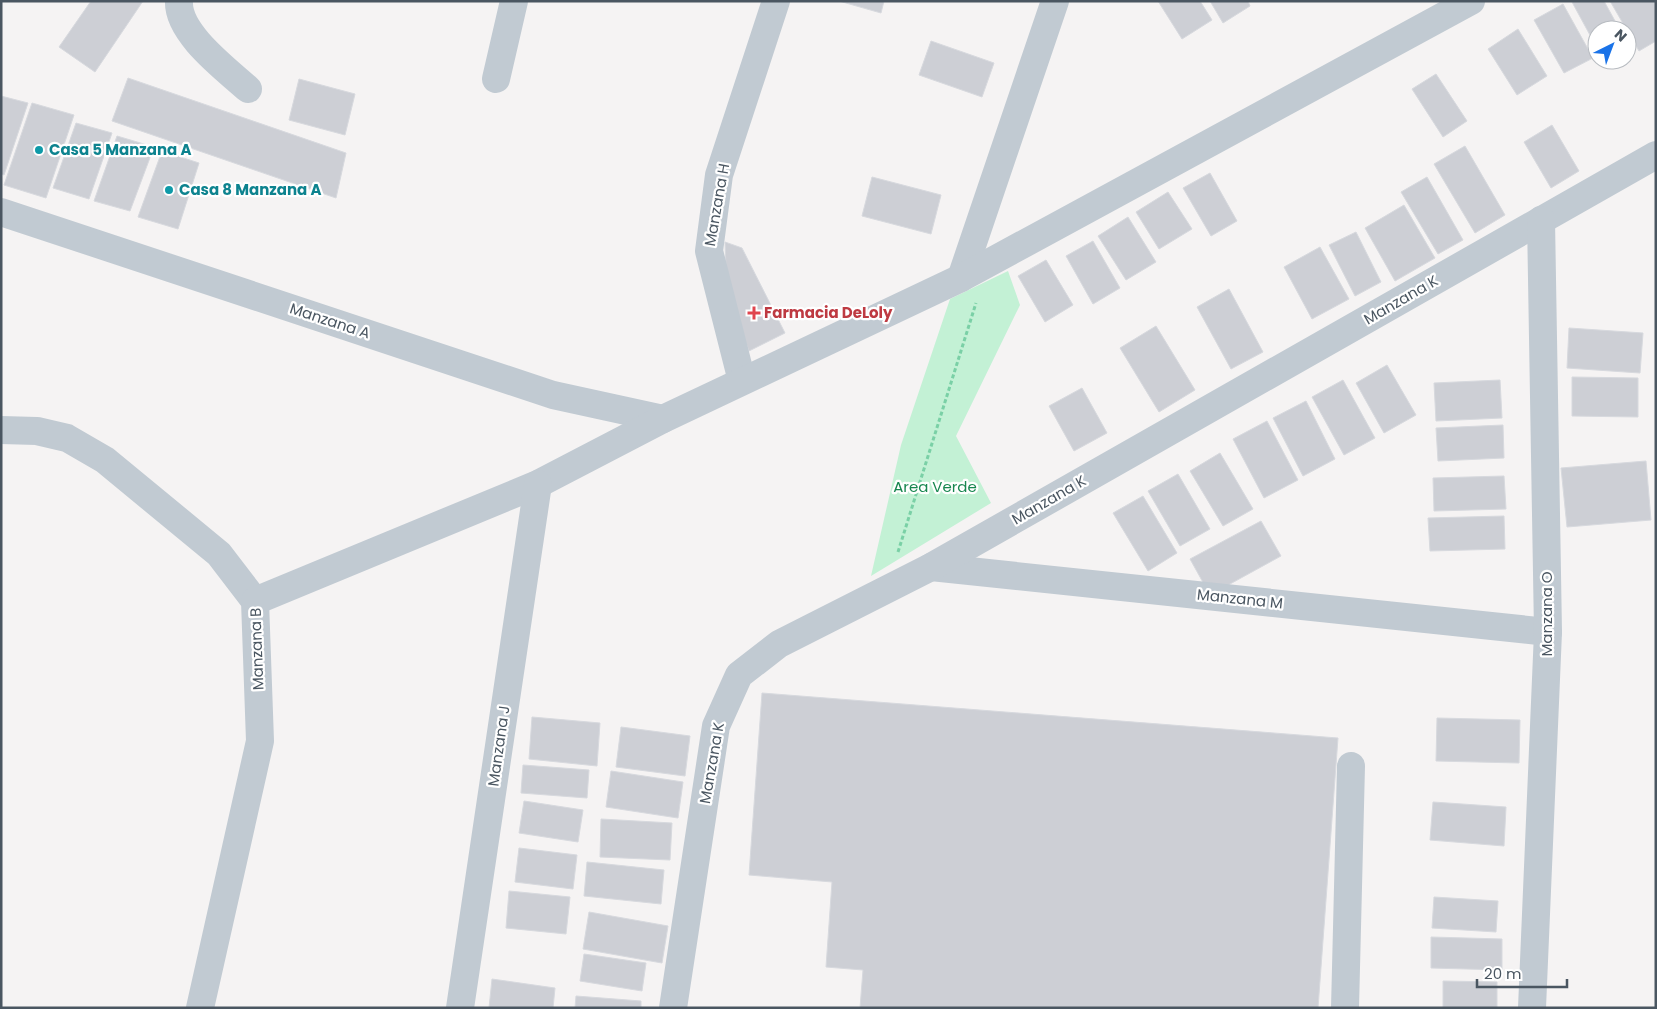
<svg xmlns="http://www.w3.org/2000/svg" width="1657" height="1009" viewBox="0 0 1657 1009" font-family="Poppins,sans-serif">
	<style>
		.green { fill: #c3f1d5 }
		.building { fill: #cdcfd5; stroke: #d7d9de }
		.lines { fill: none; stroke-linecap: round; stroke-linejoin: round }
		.path { stroke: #7ad0a6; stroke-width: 3; stroke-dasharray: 4 2.5; stroke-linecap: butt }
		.minor { stroke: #c1cad2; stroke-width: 28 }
		.culture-dot { fill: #0f9aa8; stroke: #fff; stroke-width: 2 }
		.health-dot { fill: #e0444e; stroke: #fff; stroke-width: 2 }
		.labels { text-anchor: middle; stroke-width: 4.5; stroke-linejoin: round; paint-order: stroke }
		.culture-label { font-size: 15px; font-weight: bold; fill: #0d838f; stroke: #fff; text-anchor: start }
		.street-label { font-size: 15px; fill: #4a5661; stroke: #fff }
		.health-label { font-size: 15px; font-weight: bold; fill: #be3a42; stroke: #fff; text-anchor: start }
		.park-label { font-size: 15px; fill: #17864f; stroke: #fff }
	</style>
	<rect width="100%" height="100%" fill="#f5f3f3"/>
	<polygon class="green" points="1008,271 1020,305 956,436 991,503 871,576 901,445 950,299"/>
	<g class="building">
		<polygon points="91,1 143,1 95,72 59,47"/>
		<polygon points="839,1 884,1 881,13"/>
		<polygon points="1158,1 1200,1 1212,20 1182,39"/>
		<polygon points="1210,1 1248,1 1250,6 1223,23"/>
		<polygon points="1574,1 1604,1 1620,30 1597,30 1597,48 1572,2"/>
		<polygon points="1610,1 1656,1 1656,41 1639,51"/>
		<polygon points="1563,4 1593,58 1564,73 1534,20"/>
		<polygon points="1518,29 1547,76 1517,95 1488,49"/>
		<polygon points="931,41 994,63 982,97 919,75"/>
		<polygon points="1436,74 1467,121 1443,137 1412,89"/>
		<polygon points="128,78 346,153 336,198 112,121"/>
		<polygon points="299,79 355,94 345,135 289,120"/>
		<polygon points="1,96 28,103 4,175 1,174"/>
		<polygon points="32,103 74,115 46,198 4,185"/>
		<polygon points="76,123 112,133 89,199 53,188"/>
		<polygon points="1552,125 1579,171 1551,188 1524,142"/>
		<polygon points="117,136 154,147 130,211 94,201"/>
		<polygon points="1465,146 1505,215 1475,233 1434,164"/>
		<polygon points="162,151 199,163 178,229 138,217"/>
		<polygon points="1210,173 1237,221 1211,236 1183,188"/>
		<polygon points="872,177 941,195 931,234 862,216"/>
		<polygon points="1427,177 1463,240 1438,254 1401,192"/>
		<polygon points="1168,192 1192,229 1159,249 1136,212"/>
		<polygon points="1404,205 1435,258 1395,281 1365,228"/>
		<polygon points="1128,217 1156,262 1126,280 1098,236"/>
		<polygon points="1356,232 1381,282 1355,296 1329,245"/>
		<polygon points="1093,241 1120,288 1093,304 1066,256"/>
		<polygon points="725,242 742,248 785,333 749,351 727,293"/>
		<polygon points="1320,247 1349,299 1312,319 1284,267"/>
		<polygon points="1046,260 1073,305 1045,322 1018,276"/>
		<polygon points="1229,289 1263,352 1231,369 1197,307"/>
		<polygon points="1156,326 1195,390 1159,412 1120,348"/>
		<polygon points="1569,328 1643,333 1640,373 1567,368"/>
		<polygon points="1387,365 1416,415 1384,433 1356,383"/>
		<polygon points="1572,377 1638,378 1638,417 1572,416"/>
		<polygon points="1343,380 1375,438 1344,455 1312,397"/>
		<polygon points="1500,380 1502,418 1436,421 1434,383"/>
		<polygon points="1082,388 1107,433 1074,451 1049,406"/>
		<polygon points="1306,401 1335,459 1303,476 1273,418"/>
		<polygon points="1267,421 1298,480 1264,498 1233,439"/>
		<polygon points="1503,425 1504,458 1438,461 1436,428"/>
		<polygon points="1220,453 1253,509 1223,526 1190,471"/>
		<polygon points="1646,461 1651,520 1567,527 1561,468"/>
		<polygon points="1178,474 1210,529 1180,546 1148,491"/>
		<polygon points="1504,476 1506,509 1434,511 1433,478"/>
		<polygon points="1143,496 1177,553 1148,571 1113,513"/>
		<polygon points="1504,516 1505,549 1430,551 1428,518"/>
		<polygon points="1261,521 1281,556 1210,595 1190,559"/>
		<polygon points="762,693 1338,738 1318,1008 860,1008 863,970 826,967 832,882 749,875"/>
		<polygon points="532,717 600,723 597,766 529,759"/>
		<polygon points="1437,718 1520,720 1519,763 1436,761"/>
		<polygon points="621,727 690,736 685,776 616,767"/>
		<polygon points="523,765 589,770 587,798 521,793"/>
		<polygon points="611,771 683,782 678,818 606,807"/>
		<polygon points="524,801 583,810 578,842 519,833"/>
		<polygon points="1433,802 1506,807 1504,846 1430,840"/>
		<polygon points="601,819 672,823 670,860 600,857"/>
		<polygon points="519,848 577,855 573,889 515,882"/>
		<polygon points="587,862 664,870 661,904 584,896"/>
		<polygon points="509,891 570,897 566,934 506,928"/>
		<polygon points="1434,897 1498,901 1496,932 1432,928"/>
		<polygon points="589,912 668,926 662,963 583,949"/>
		<polygon points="1431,937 1502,939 1502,970 1431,968"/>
		<polygon points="584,954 646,963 642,991 580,981"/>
		<polygon points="492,979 555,988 553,1008 489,1008"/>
		<polygon points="1443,981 1497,982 1497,1008 1443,1008"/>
		<polygon points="576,996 641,1001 641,1008 575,1008"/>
	</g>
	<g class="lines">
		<polyline class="path" points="898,552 976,303"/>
		<g class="minor">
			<path d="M179,1c-2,32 47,68 69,88"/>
			<polyline points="496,79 514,1"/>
			<polyline points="1,212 553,395 663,419"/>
			<polyline points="961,278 1055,1"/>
			<polyline points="742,381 709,251 719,175 776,1"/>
			<polyline points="1,430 37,431 67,438 105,460 219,554 255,601 260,741 200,1008"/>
			<polyline points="931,567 1548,632"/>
			<polyline points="255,601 538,484 663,419 961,278 1471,1"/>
			<polyline points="460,1008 538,484"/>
			<polyline points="673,1008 716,726 739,675 779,644 931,567 1656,155"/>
			<polyline points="1345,1008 1351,766"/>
			<polyline points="1532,1008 1548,632 1541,220"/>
		</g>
	</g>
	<g class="culture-dot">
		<circle cx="39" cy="150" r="5"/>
		<circle cx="169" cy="190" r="5"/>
	</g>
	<path class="health-dot" d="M751.5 305.5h5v5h5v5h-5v5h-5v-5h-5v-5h5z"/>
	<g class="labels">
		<g class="culture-label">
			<text x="49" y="155">Casa 5 Manzana A</text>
			<text x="179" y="195">Casa 8 Manzana A</text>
		</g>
		<g class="street-label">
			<text transform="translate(717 205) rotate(-80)" y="5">Manzana H</text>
			<text transform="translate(1401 300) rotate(-30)" y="5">Manzana K</text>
			<text transform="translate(330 321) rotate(18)" y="5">Manzana A</text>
			<text transform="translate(1049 500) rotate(-30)" y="5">Manzana K</text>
			<text transform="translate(1240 599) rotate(6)" y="5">Manzana M</text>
			<text transform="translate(1547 614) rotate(-90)" y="5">Manzana O</text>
			<text transform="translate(257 649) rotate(-92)" y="5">Manzana B</text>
			<text transform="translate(499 746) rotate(-82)" y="5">Manzana J</text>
			<text transform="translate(712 763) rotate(-80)" y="5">Manzana K</text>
		</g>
		<g class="health-label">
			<text x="764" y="318">Farmacia DeLoly</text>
		</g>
		<g class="park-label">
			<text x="935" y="492">Area Verde</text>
		</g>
	</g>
	<rect width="1657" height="1009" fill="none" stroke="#4a5661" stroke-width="5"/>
	<g transform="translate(1612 45) rotate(42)"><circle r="24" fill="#ffffff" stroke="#b7bbc0"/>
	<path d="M0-4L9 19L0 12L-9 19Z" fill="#1a73e8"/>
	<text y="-8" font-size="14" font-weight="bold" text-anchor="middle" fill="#4a5661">N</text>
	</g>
	<path d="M1477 979v8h90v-8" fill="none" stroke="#4a5661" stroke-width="2.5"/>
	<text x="1484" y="979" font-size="15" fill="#4a5661" stroke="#ffffff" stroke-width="4" paint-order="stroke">20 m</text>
</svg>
